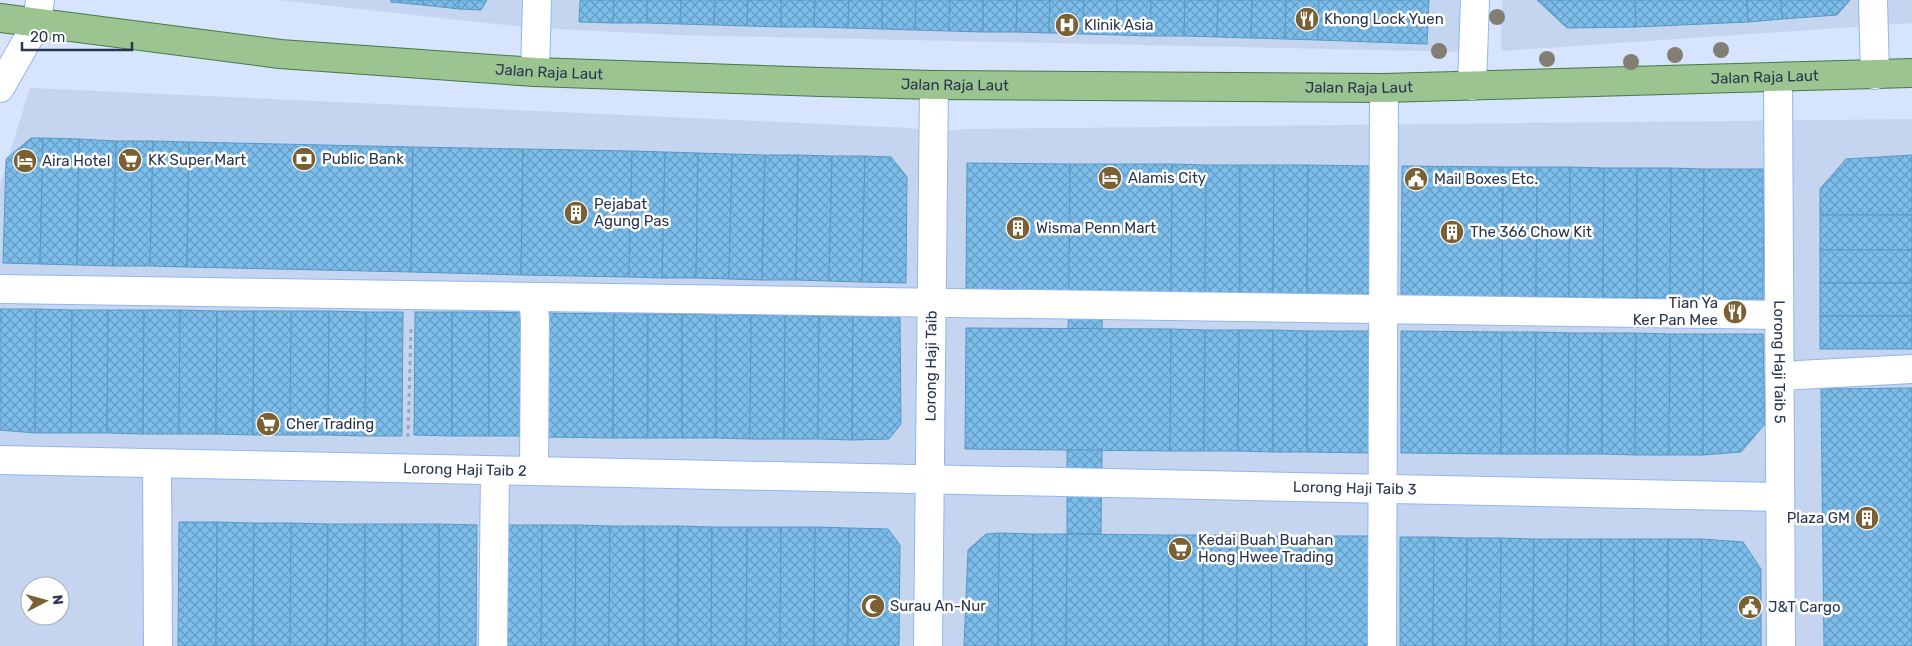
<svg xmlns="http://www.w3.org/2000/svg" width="1912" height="646" viewBox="0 0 1912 646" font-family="Rubik,sans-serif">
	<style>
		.built { fill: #c5d5f0; fill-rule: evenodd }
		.building { fill: url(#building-cross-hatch); stroke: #5798c3 }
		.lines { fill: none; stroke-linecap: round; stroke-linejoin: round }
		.minor-casing { stroke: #92b6f0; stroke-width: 30 }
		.major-casing { stroke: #477949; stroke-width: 30 }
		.path { stroke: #99a8c0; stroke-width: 3; stroke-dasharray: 4 4; stroke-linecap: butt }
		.minor { stroke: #fff; stroke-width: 28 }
		.major { stroke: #9bc491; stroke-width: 28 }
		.tree { fill: #827e72 }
		.labels { text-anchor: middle; stroke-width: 5; stroke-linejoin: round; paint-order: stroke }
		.poi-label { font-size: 15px; fill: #28364e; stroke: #fff; text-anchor: start }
		.street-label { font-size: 15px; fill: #28364e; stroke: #fff }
	</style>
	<defs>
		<pattern id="building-cross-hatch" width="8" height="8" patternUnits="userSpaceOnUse" patternTransform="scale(1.25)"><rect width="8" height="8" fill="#7cbeeb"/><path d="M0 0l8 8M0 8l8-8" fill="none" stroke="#669bc1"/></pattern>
	</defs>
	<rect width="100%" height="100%" fill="#d6e5fd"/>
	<g class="built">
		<polygon points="277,0 1465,0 1464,52 675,35 523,27"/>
		<polygon points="1502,0 1912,0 1912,23 1501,51"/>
		<path d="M30,88l880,40 31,4 23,-3 948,-10v527h-1912v-462zM30,586h30v30h-30z"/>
	</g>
	<g class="building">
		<polygon points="391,0 424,0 423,5 391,2"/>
		<polygon points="424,0 459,0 459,9 423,5"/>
		<polygon points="459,0 487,0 481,10 459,9"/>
		<polygon points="580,0 614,0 613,23 579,22"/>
		<polygon points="614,0 647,0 647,23 613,23"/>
		<polygon points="647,0 681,0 680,24 647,23"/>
		<polygon points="681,0 715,0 714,25 680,24"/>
		<polygon points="715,0 748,0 747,26 714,25"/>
		<polygon points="748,0 781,0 781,27 747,26"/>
		<polygon points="781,0 815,0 814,27 781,27"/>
		<polygon points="815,0 849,0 848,28 814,27"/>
		<polygon points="849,0 882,0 882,29 848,28"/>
		<polygon points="882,0 916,0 915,30 882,29"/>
		<polygon points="916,0 950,0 949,31 915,30"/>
		<polygon points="950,0 983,0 983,32 949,31"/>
		<polygon points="983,0 1017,0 1016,32 983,32"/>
		<polygon points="1017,0 1050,0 1049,33 1016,32"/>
		<polygon points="1050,0 1084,0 1083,34 1049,33"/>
		<polygon points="1084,0 1117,0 1117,35 1083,34"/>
		<polygon points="1117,0 1151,0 1150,36 1117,35"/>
		<polygon points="1151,0 1185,0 1184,36 1150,36"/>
		<polygon points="1185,0 1218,0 1217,37 1184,36"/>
		<polygon points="1218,0 1252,0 1251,38 1217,37"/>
		<polygon points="1252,0 1286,0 1285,39 1251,38"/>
		<polygon points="1286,0 1319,0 1318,40 1285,39"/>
		<polygon points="1319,0 1429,0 1427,44 1318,40"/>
		<polygon points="1537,0 1635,0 1636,27 1567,28"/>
		<polygon points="1635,0 1747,0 1748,22 1636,27"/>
		<polygon points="1747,0 1781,0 1782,19 1748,22"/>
		<polygon points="1781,0 1850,0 1837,15 1782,19"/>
		<polygon points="31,138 43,138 40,264 3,263 6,159"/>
		<polygon points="43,138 79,139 77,265 40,264"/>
		<polygon points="79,139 116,141 113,266 77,265"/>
		<polygon points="116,141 153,141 150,266 113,266"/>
		<polygon points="153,141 189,142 187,267 150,266"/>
		<polygon points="189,142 413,147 411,272 187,267"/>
		<polygon points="413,147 523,149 521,275 411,272"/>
		<polygon points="523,149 632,151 629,277 521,275"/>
		<polygon points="632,151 665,152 662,278 629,277"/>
		<polygon points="665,152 698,153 696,278 662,278"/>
		<polygon points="698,153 732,154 729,279 696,278"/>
		<polygon points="732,154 765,155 762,280 729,279"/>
		<polygon points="765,155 798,155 796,280 762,280"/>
		<polygon points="798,155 832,156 829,281 796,280"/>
		<polygon points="1912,155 1912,215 1820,215 1820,189 1846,159"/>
		<polygon points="832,156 865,156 862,282 829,281"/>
		<polygon points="865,156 891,157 907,177 906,283 862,282"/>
		<polygon points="967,163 1070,164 1069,293 966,293"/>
		<polygon points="1070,164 1172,164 1171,294 1069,293"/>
		<polygon points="1172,164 1206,165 1205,295 1171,294"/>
		<polygon points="1206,165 1240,165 1240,295 1205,295"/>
		<polygon points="1240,165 1274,165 1273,295 1240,295"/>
		<polygon points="1274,165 1308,165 1307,295 1273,295"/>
		<polygon points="1308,165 1371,166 1370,296 1307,295"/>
		<polygon points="1402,166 1503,167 1502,297 1401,296"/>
		<polygon points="1503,167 1537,167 1536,297 1502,297"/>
		<polygon points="1537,167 1570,167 1569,297 1536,297"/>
		<polygon points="1570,167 1604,168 1603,298 1569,297"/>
		<polygon points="1604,168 1637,168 1637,298 1603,298"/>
		<polygon points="1637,168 1671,168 1670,298 1637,298"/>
		<polygon points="1671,168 1704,169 1703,299 1670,298"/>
		<polygon points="1704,169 1764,169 1763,299 1703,299"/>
		<rect x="1820" y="215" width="92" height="35"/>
		<rect x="1820" y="250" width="92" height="33"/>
		<rect x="1820" y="283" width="92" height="33"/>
		<polygon points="1069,293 1103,294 1102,329 1068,329"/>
		<polygon points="0,309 36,309 35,433 0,430"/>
		<polygon points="36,309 72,310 71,433 35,433"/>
		<polygon points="72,310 108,310 107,433 71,433"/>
		<polygon points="108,310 144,310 143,434 107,433"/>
		<polygon points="144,310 180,310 179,434 143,434"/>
		<polygon points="180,310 217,311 216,434 179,434"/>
		<polygon points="217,311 254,311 253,435 216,434"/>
		<polygon points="254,311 291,311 290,435 253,435"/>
		<polygon points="291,311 329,311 328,435 290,435"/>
		<polygon points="329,311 366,312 365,436 328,435"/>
		<polygon points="366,312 403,312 402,436 365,436"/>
		<polygon points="415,312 452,312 452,436 414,435"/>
		<rect x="452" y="312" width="37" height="124"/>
		<polygon points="489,312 526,313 525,436 489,436"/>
		<polygon points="546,313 614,314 613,438 545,437"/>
		<polygon points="614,314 648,314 648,438 613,438"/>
		<rect x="648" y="314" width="34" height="124"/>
		<polygon points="682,314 716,315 716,438 682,438"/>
		<polygon points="716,315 751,315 750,439 716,438"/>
		<polygon points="751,315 785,315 784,439 750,439"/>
		<polygon points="785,315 819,316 818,439 784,439"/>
		<polygon points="819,316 853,316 852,440 818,439"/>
		<polygon points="853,316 900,316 901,424 889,439 852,440"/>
		<rect x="1820" y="316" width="92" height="33"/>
		<polygon points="966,328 1171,329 1170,451 965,449"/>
		<polygon points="1171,329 1205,330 1204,451 1170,451"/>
		<polygon points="1205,330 1239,330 1238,451 1204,451"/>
		<polygon points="1239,330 1273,330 1273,452 1238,451"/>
		<polygon points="1273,330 1307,331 1307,452 1273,452"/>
		<polygon points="1307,331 1370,331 1369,453 1307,452"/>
		<polygon points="1401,331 1502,332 1501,454 1401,453"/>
		<polygon points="1502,332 1536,332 1535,454 1501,454"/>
		<polygon points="1536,332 1569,333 1568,454 1535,454"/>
		<polygon points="1569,333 1602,333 1602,454 1568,454"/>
		<polygon points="1602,333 1636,333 1635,455 1602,454"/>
		<polygon points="1636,333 1670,334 1669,455 1635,455"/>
		<polygon points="1670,334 1703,334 1703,455 1669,455"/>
		<polygon points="1703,334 1763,334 1765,424 1741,452 1703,455"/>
		<polygon points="1912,388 1912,646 1824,646 1821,389"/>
		<polygon points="1067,450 1102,450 1101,534 1067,534"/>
		<polygon points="179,522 217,522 216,646 178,646"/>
		<polygon points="217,522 254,523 253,646 216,646"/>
		<polygon points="254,523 291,523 290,646 253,646"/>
		<polygon points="291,523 328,524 327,646 290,646"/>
		<polygon points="328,524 365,524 365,646 327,646"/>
		<rect x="365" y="524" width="37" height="122"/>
		<rect x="402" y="524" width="37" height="122"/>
		<polygon points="439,524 477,525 476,646 439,646"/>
		<polygon points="508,525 542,525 541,646 507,646"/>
		<polygon points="542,525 576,525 575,646 541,646"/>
		<polygon points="576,525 610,526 609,646 575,646"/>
		<polygon points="610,526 644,526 644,646 609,646"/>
		<rect x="644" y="526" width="34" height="120"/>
		<polygon points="678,526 712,527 711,646 678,646"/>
		<polygon points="712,527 747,527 746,646 711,646"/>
		<polygon points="747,527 781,527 780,646 746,646"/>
		<polygon points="781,527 815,527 814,646 780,646"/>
		<polygon points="815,527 849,528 848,646 814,646"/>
		<polygon points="849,528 888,529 900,545 899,646 848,646"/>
		<polygon points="999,533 1033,534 1032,646 998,646"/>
		<polygon points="999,533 998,646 964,646 968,550 986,534"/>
		<polygon points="1033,534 1067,534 1066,646 1032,646"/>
		<polygon points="1067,534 1169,535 1169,646 1066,646"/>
		<rect x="1169" y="535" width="34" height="111"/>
		<rect x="1203" y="535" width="34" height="111"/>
		<polygon points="1237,535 1272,536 1271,646 1237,646"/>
		<polygon points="1272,536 1306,536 1306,646 1271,646"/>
		<polygon points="1306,536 1369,536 1368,646 1306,646"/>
		<polygon points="1400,537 1434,537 1433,646 1400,646"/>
		<polygon points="1434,537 1467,538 1466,646 1433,646"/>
		<polygon points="1467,538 1501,538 1500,646 1466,646"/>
		<polygon points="1501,538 1534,539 1533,646 1500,646"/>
		<polygon points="1534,539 1568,539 1567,646 1533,646"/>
		<polygon points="1568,539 1601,539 1601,646 1567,646"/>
		<rect x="1601" y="539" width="33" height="107"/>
		<rect x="1634" y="539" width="34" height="107"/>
		<polygon points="1668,539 1702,539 1701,646 1668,646"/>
		<polygon points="1702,539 1743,542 1761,569 1761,646 1701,646"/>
	</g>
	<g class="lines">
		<g class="minor-casing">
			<g id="minor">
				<polyline points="1873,0 1875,75"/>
				<polyline points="535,72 537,0"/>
				<path id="s1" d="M1778,77l3,569"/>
				<polyline points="1472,86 1475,0"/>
				<polyline points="0,88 37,23 40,0"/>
				<polyline points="0,289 1779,315"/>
				<polyline points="533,297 535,320 534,471"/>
				<polyline points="1780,376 1912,369"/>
				<path id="s2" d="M0,460l1780,37"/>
				<polyline points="157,464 158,646"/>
				<polyline points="493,646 495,471"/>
				<path id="s3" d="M928,646l6,-561"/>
				<polyline points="1382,646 1384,88"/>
			</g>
		</g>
		<g class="major-casing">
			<g id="major">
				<path id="s4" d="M0,18l280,36 255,18 286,10 113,3 450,3 528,-15"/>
			</g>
		</g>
		<polyline class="path" points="408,437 411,328"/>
		<use href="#minor" class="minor"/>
		<use href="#major" class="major"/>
	</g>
	<g class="tree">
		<circle cx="1497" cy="17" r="8"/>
		<circle cx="1721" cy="50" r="8"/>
		<circle cx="1439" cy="51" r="8"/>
		<circle cx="1675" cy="55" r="8"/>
		<circle cx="1547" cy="59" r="8"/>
		<circle cx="1631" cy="62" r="8"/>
	</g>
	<defs>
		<g id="restaurant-disc" transform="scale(1.25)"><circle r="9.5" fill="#7a6032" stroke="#fff"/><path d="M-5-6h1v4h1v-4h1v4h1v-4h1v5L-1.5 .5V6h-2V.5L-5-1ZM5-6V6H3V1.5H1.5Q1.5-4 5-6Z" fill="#fff"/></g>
		<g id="hospital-disc" transform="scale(1.25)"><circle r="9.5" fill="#7a6032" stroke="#fff"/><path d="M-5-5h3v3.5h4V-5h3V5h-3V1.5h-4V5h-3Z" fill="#fff"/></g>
		<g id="bank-disc" transform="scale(1.25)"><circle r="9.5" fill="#7a6032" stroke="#fff"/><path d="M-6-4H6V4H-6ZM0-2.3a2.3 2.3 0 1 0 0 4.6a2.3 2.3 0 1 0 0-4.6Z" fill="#fff"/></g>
		<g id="supermarket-disc" transform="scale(1.25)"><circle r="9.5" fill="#7a6032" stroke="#fff"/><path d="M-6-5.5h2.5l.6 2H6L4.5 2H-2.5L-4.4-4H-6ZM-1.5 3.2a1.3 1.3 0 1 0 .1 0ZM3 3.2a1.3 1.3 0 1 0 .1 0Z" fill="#fff"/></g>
		<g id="hotel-disc" transform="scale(1.25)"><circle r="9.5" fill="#7a6032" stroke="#fff"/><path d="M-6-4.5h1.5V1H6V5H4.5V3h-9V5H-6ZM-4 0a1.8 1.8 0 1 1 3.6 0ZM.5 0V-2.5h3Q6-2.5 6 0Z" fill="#fff"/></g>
		<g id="civic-disc" transform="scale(1.25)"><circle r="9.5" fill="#7a6032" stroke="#fff"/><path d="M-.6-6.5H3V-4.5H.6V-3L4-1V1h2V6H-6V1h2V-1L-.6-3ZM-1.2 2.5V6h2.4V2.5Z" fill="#fff"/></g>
		<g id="building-disc" transform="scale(1.25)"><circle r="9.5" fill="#7a6032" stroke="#fff"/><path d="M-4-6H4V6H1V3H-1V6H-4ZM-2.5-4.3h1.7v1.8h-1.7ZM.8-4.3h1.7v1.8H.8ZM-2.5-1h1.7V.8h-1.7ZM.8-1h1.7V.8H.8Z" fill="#fff"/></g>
		<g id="mosque-disc" transform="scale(1.25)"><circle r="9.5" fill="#7a6032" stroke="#fff"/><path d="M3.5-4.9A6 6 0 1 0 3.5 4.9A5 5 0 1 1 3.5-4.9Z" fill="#fff"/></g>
	</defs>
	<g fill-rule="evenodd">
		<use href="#restaurant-disc" x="1307" y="19"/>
		<use href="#hospital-disc" x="1067" y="25"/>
		<use href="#bank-disc" x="304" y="159"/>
		<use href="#supermarket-disc" x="130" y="160"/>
		<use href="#hotel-disc" x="25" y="161"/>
		<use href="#hotel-disc" x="1110" y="178"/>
		<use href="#civic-disc" x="1416" y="179"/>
		<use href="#building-disc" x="576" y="213"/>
		<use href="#building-disc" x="1018" y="228"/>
		<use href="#building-disc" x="1452" y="232"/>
		<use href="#restaurant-disc" x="1735" y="312"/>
		<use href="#supermarket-disc" x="268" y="424"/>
		<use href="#building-disc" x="1867" y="518"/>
		<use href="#supermarket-disc" x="1180" y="549"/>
		<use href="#mosque-disc" x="873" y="606"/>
		<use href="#civic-disc" x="1750" y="607"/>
	</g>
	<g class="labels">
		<g class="poi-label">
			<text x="1324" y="24">Khong Lock Yuen</text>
			<text x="1084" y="30">Klinik Asia</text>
			<text x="322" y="164">Public Bank</text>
			<text x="148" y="165">KK Super Mart</text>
			<text x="42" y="166">Aira Hotel</text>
			<text x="1128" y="183">Alamis City</text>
			<text x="1434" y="184">Mail Boxes Etc.</text>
			<text x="594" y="209">Pejabat<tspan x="594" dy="17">Agung Pas</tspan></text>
			<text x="1036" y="233">Wisma Penn Mart</text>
			<text x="1470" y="237">The 366 Chow Kit</text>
			<text x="1718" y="308" text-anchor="end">Tian Ya<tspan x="1718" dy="17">Ker Pan Mee</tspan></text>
			<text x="286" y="429">Cher Trading</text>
			<text x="1850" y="523" text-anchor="end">Plaza GM</text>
			<text x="1198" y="545">Kedai Buah Buahan<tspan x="1198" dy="17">Hong Hwee Trading</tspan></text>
			<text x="890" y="611">Surau An-Nur</text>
			<text x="1768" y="612">J&amp;T Cargo</text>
		</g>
		<g class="street-label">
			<text dy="5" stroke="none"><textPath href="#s4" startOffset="552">Jalan Raja Laut</textPath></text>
			<text dy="5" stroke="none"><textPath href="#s4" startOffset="1768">Jalan Raja Laut</textPath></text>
			<text dy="5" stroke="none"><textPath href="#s4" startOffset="958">Jalan Raja Laut</textPath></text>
			<text dy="5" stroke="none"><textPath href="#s4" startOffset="1362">Jalan Raja Laut</textPath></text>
			<text dy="5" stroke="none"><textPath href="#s1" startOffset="285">Lorong Haji Taib 5</textPath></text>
			<text dy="5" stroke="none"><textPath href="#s3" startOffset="280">Lorong Haji Taib</textPath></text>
			<text dy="5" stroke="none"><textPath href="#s2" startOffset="465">Lorong Haji Taib 2</textPath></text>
			<text dy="5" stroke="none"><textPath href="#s2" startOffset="1355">Lorong Haji Taib 3</textPath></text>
		</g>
	</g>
	<g transform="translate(45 601) rotate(84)"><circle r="24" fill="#ffffff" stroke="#a9afb8"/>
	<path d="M0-4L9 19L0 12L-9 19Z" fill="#7a6032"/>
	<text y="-8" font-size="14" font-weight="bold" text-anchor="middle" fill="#28364e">N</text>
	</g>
	<path d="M22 42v8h110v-8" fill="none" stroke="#28364e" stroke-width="2.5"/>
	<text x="30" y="42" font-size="15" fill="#28364e" stroke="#ffffff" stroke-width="4" paint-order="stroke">20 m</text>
</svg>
